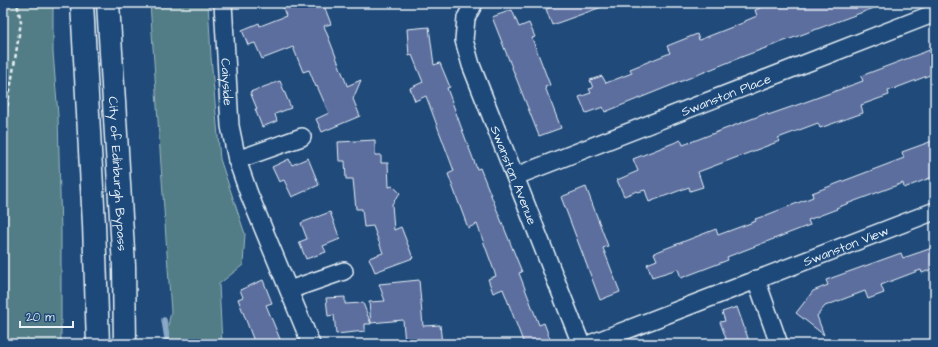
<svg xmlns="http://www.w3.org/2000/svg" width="938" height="347" viewBox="0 0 938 347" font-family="'Architects Daughter',sans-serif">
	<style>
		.green { fill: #527d86; stroke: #9db7bf }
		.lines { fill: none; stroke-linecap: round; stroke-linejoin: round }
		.stream { stroke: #8aa9c7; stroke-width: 5.5 }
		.building { fill: #5c6e9e; stroke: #e8f1f8 }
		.minor-casing { stroke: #e8f1f8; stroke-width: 20 }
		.highway-casing { stroke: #e8f1f8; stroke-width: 25 }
		.path { stroke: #e8f1f8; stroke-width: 2.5; stroke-dasharray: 4 3; stroke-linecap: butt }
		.minor { stroke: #1f4a7a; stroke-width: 17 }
		.highway { stroke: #1f4a7a; stroke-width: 22 }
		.labels { text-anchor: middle; stroke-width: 3.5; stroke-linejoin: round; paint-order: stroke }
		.street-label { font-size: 13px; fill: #e8f1f8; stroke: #1f4a7a }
	</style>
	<rect width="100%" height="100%" fill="#1f4a7a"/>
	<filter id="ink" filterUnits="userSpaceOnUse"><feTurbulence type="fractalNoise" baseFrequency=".025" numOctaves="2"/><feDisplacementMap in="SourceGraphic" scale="8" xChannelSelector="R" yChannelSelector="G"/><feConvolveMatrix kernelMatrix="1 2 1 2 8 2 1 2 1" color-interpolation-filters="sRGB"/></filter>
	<g filter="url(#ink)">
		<g class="green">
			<polygon points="3,3 53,3 53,52 58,116 61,232 61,344 3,344"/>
			<polygon points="150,3 208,3 211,57 220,159 245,234 243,265 219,284 222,344 164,344 171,312"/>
		</g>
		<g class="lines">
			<polyline class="stream" points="164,320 168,344"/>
		</g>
		<g class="building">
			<polygon points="281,3 323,3 331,24 324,26 347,85 347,86 361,80 353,99 360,116 322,132 316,119 329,113 317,86 316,87 309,70 303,72 293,47 262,59 255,43 248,45 242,30 259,23 260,26 286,16"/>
			<polygon points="562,3 610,3 610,4 552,25 546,9"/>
			<polygon points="773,3 881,3 882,5 744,56 605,112 603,107 586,113 579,97 591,93 589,89 593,88 590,80 602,76 606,83 632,73 630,69 670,53 667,46 697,34 699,40 745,22 745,21 757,16 755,10"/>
			<polygon points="512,10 519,27 529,23 535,37 532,38 550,85 545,87 561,128 539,136 492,17"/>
			<polygon points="429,27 434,65 440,63 450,87 447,88 460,124 477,169 480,168 522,272 519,273 539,325 544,323 552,344 524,344 503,289 493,293 488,279 496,276 477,224 468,228 448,174 454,171 426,96 415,101 410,88 423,82 412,55 409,56 407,29"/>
			<polygon points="935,48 935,73 888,91 889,95 861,105 863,113 820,128 818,123 778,138 780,141 698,172 703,187 690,191 689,187 649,202 645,190 638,192 637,191 624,196 617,180 638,171 633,159 681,140 683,145 767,113 768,115 797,105 863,81 861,76"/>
			<polygon points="280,81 291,108 275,114 277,121 262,127 255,109 257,109 250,92"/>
			<polygon points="375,140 375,155 381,155 381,163 388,163 389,187 393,186 400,193 392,204 394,230 401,227 413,258 375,272 369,258 383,253 373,226 364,227 362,209 356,209 353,179 346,179 345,161 339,161 338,142"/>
			<polygon points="935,140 935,176 904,188 903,183 836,208 837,209 808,220 810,225 727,257 728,260 681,278 678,269 652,277 647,264 657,260 654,253 716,229 718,235 756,221 755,219 764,216 813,197 812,193 904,158 902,152"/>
			<polygon points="308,158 319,185 292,197 284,180 279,182 272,167 289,159 292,165"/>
			<polygon points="586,187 608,246 603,248 620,292 600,300 561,197"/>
			<polygon points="330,212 340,239 323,246 326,252 306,259 299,242 307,239 301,223"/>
			<polygon points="935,247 935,268 922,273 921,270 915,272 881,285 884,293 868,299 865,291 825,306 817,316 824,335 796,313 813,291 828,285 826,280 901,253 903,258"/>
			<polygon points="263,280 272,303 266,305 282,344 255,344 238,299 243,297 240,290"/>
			<polygon points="419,280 423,326 440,325 442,344 405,344 403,320 371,323 369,302 385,301 379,284"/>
			<polygon points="345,297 345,304 363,303 371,324 365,324 365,331 336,334 334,315 328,316 326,298"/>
			<polygon points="737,307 749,341 739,344 728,344 720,322 725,321 722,312"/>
		</g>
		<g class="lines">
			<g class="minor-casing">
				<g id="minor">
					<path id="s1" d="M223,3l7,123 7,34 12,34 62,150"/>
					<path id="s2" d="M474,3l-8,15 -2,22 7,25 110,279"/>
					<polyline points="237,160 302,137"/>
					<path id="s3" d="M516,176l419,-163"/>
					<polyline points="756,279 779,344"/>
					<polyline points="289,290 344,271"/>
					<path id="s4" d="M590,344l345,-133"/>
				</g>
			</g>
			<g class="highway-casing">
				<g id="highway">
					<polyline points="82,3 94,224 98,344"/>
					<path id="s5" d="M108,3l16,263 1,78"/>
				</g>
			</g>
			<polyline class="path" points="3,134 21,22 17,3"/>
			<use href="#minor" class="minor"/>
			<use href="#highway" class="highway"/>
		</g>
	</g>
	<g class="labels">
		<g class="street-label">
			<text dy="5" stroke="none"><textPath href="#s1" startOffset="79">Caiyside</textPath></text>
			<text dy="5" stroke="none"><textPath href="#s3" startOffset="225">Swanston Place</textPath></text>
			<text dy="5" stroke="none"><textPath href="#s5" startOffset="171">City of Edinburgh Bypass</textPath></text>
			<text dy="5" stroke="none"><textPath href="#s2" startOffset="183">Swanston Avenue</textPath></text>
			<text dy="5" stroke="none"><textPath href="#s4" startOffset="274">Swanston View</textPath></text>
		</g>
	</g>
	<rect width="938" height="347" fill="none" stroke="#1f4a7a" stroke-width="16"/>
	<rect x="8" y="8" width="922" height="331" fill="none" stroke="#e8f1f8" stroke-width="1.5" filter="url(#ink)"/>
	<path d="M20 321v6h53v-6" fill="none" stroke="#e8f1f8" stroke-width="2"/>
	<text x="26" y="321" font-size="12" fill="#e8f1f8" stroke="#1f4a7a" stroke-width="3" paint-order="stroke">20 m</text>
</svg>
